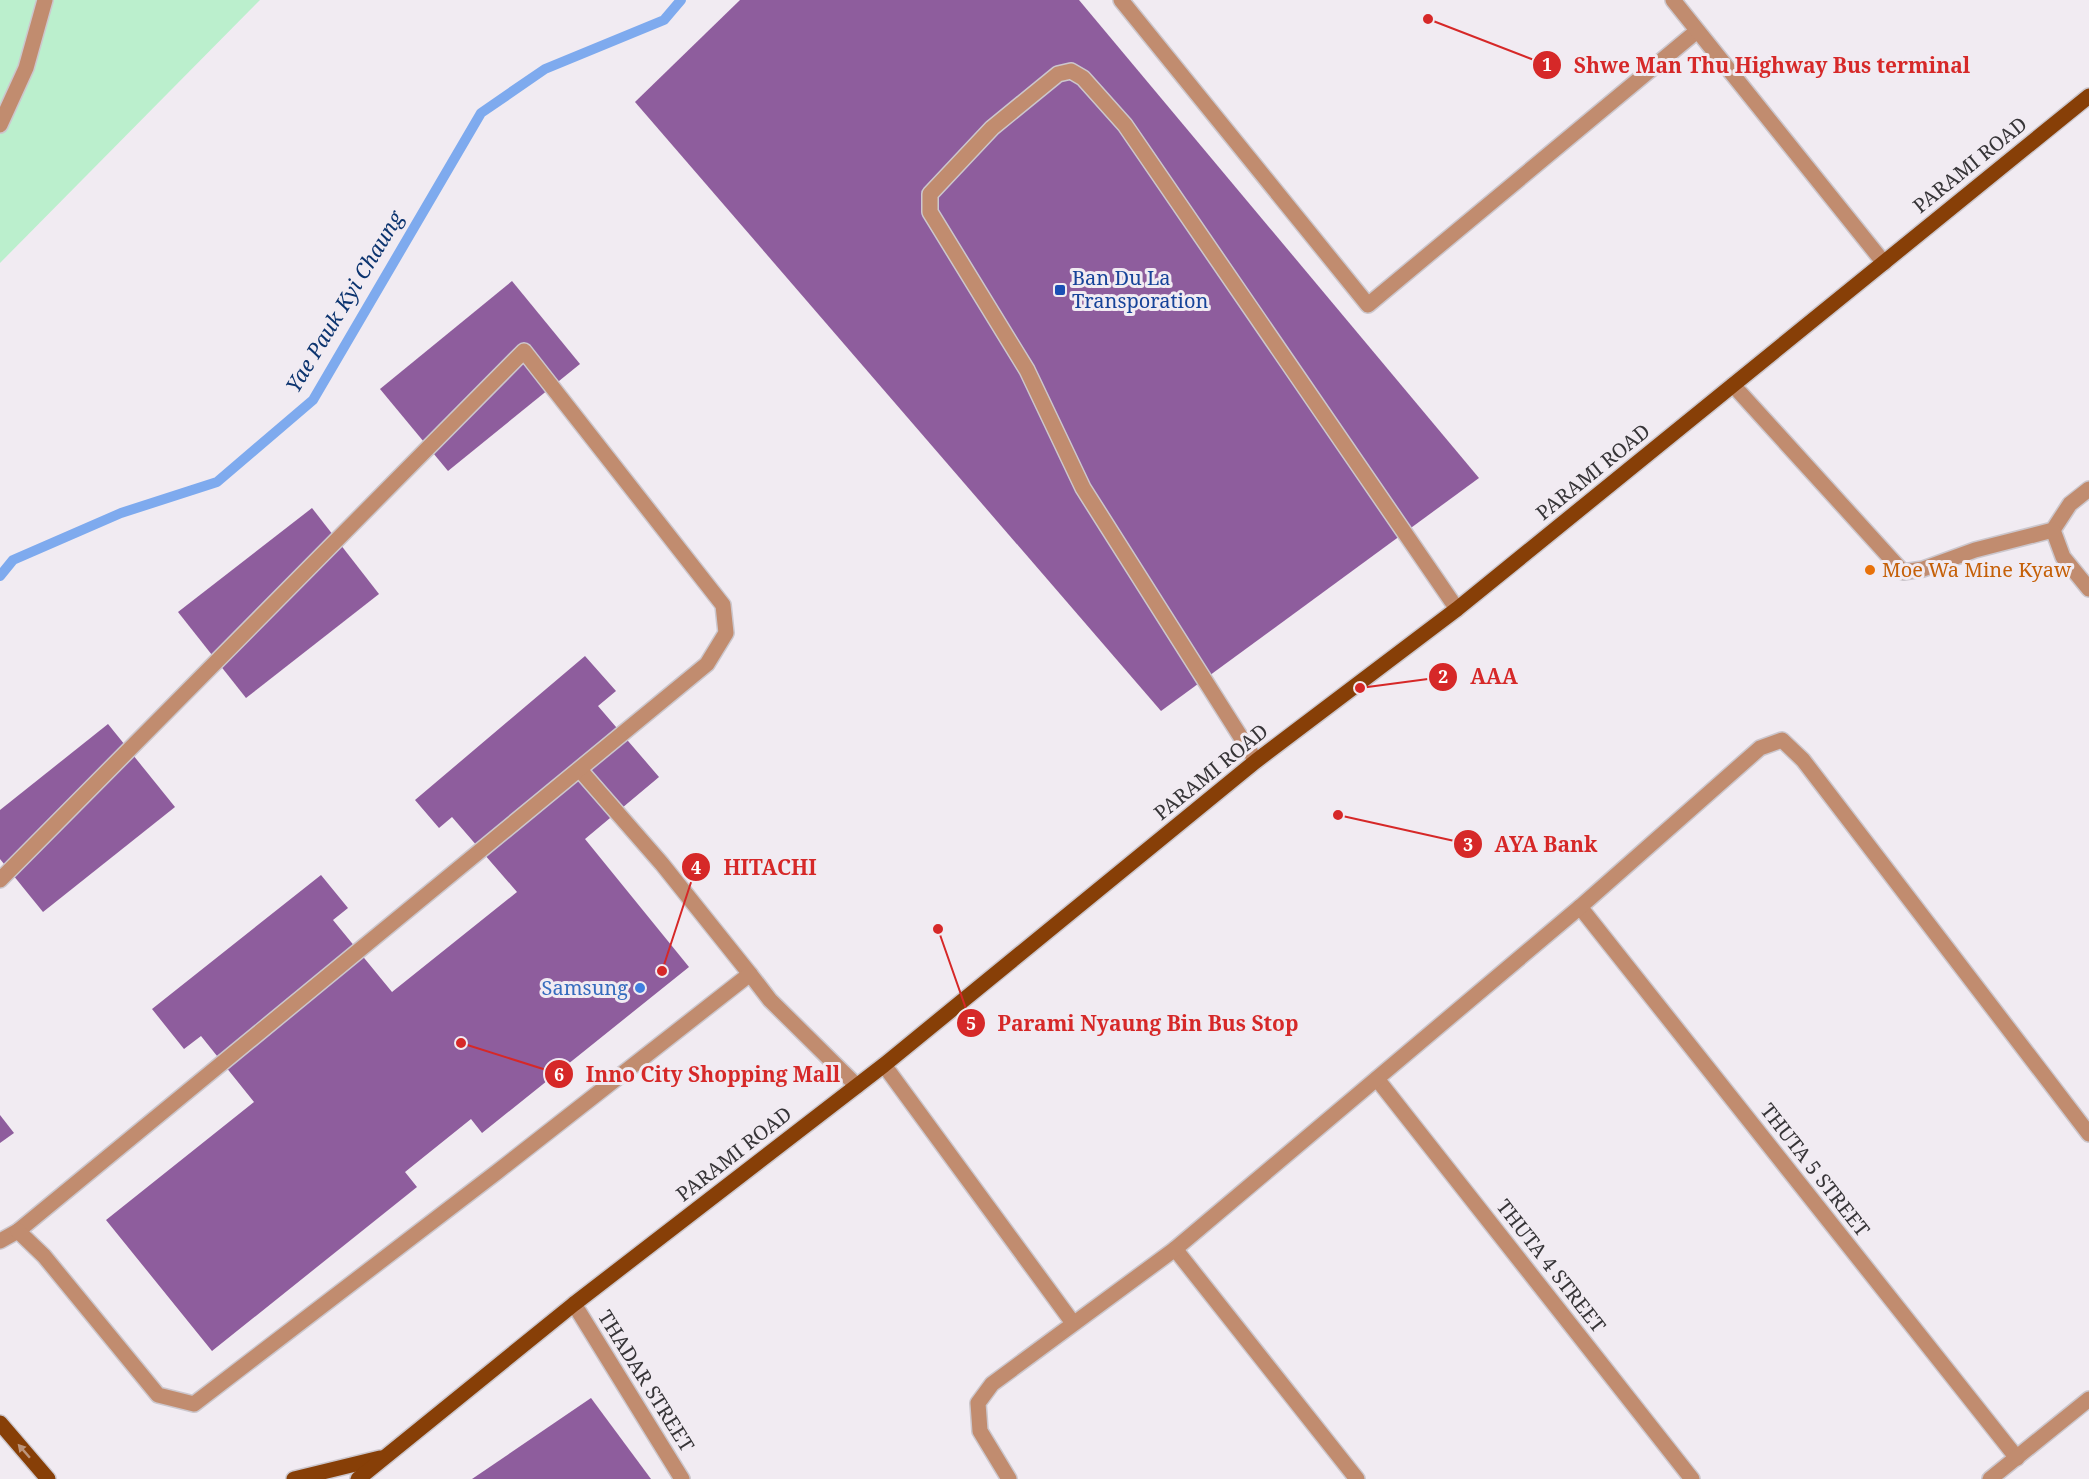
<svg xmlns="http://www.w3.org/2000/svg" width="2089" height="1479" viewBox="0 0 2089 1479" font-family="'Noto Serif',serif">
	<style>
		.green { fill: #bbefcd }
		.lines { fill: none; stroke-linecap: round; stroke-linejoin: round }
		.stream { stroke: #7eaaee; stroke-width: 10 }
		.building { fill: #8e5d9d }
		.minor-casing { stroke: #ccc7cd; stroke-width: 18 }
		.major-casing { stroke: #ccc7cd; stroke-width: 18 }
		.minor { stroke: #c18c6f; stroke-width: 15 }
		.major { stroke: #873f07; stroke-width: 15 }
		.oneway { fill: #bc957c }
		.transit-dot { fill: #1a4fb4; stroke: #f1ebf2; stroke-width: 2 }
		.food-dot { fill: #e8710a; stroke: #f1ebf2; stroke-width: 2 }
		.shop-dot { fill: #3f7fe0; stroke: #f1ebf2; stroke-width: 2 }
		.labels { text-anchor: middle; stroke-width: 6; stroke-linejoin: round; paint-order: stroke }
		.street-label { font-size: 20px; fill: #373538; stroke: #f1ebf2 }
		.transit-label { font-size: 20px; fill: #164399; stroke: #f1ebf2; text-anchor: start }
		.food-label { font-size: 20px; fill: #c56008; stroke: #f1ebf2; text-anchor: start }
		.shop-label { font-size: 20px; fill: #366cbe; stroke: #f1ebf2; text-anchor: end }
		.water-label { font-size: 21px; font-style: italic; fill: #0c346f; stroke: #f1ebf2 }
		.leader { fill: none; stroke: #d62828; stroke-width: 2 }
		.callout-dot { fill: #d62828; stroke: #f1ebf2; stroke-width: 2 }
		.mark-label { font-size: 18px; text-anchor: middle; font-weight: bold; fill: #fff }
		.callout-label { font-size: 21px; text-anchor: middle; font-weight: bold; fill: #d62828; stroke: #f1ebf2; stroke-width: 6; stroke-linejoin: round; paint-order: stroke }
	</style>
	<rect width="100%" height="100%" fill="#f1ebf2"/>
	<polygon class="green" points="0,0 260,0 0,263"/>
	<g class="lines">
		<polyline class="stream" points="0,576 13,560 121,513 217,482 313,400 481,113 545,69 664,20 681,0"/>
	</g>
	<g class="building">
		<polygon points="740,0 1079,0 1479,478 1161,711 635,102"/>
		<polygon points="512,281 580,364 448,471 380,389"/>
		<polygon points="312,508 379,594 246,698 178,612"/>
		<polygon points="585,656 616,691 598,706 659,777 585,839 689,967 482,1133 471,1119 405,1172 417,1187 212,1351 106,1220 254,1102 201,1036 184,1049 152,1009 321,875 348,908 333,920 392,992 517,892 452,817 439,828 415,800"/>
		<polygon points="108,724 175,807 43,912 0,859 0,810"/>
		<polygon points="0,1115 14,1133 0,1143"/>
		<polygon points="591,1398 651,1479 472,1479"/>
	</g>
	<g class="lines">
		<g class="minor-casing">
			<g id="minor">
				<polyline points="1121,0 1368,305 1697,31"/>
				<polyline points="1673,0 1884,263"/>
				<polyline points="0,125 26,68 45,0"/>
				<polyline points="1733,385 1903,572 1923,569 1975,550 2053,530 2070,504 2089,489"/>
				<polyline points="2053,530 2063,557 2089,589"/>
				<polyline points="1256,761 1083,488 1027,370 930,212 930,194 992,128 1058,74 1071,71 1083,78 1125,125 1457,609"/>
				<polyline points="580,770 662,864 750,974"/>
				<polyline points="0,880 524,351 723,605 726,633 707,664 18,1231 0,1241"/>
				<polyline points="1580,907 2017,1458"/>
				<polyline points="884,1065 1073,1323"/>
				<polyline points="1377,1079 1692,1479"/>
				<polyline points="18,1231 44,1256 158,1395 194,1404 497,1172 750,974 770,1000 857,1086"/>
				<polyline points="1175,1249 1357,1479"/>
				<polyline points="574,1304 682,1479"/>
				<polyline points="1009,1479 980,1431 978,1403 992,1384 1175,1249 1580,907 1760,748 1782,740 1803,760 2089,1134"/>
				<polyline points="1990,1479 2089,1399"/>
			</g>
		</g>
		<g class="major-casing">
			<g id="major">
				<polyline points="0,1423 48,1479"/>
				<polyline points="294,1479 380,1458"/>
				<polyline points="358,1479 574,1304 884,1065 1256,761 1457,609 2089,96"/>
			</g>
		</g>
		<use href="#minor" class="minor"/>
		<use href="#major" class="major"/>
	</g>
	<defs><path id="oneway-solid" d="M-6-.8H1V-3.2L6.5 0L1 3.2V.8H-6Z" transform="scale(1.5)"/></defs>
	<use class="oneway" href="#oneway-solid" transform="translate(24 1451) rotate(-131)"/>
	<rect class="transit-dot" x="1054" y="284" width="12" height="12" rx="3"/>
	<circle class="food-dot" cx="1870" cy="570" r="6"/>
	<circle class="shop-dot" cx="640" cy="988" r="6"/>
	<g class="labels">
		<g class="street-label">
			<text transform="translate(1970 165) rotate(-39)" y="7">PARAMI ROAD</text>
			<text transform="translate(1593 472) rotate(-39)" y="7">PARAMI ROAD</text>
			<text transform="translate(1211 772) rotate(-39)" y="7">PARAMI ROAD</text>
			<text transform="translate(734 1154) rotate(-38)" y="7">PARAMI ROAD</text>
			<text transform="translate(1815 1170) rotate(52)" y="7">THUTA 5 STREET</text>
			<text transform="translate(1551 1266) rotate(52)" y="7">THUTA 4 STREET</text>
			<text transform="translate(646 1381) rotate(58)" y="7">THADAR STREET</text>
		</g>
		<g class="transit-label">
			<text x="1072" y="285">Ban Du La<tspan x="1072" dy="23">Transporation</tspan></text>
		</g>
		<g class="food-label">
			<text x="1882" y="577">Moe Wa Mine Kyaw</text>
		</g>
		<g class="shop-label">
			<text x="628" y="995">Samsung</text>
		</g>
		<g class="water-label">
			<text transform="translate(345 302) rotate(-59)" y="7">Yae Pauk Kyi Chaung</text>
		</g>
	</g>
	<path class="leader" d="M1428 19L1547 65M1360 688L1443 677M1338 815L1468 844M662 971L696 867M938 929L971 1023M461 1043L559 1074"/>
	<g class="callout-dot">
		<circle cx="1428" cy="19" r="6"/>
		<circle cx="1360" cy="688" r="6"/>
		<circle cx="1338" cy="815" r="6"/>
		<circle cx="662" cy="971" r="6"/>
		<circle cx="938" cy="929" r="6"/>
		<circle cx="461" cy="1043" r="6"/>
		<circle cx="1547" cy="65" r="15"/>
		<circle cx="1443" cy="677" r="15"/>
		<circle cx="1468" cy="844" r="15"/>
		<circle cx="696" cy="867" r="15"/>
		<circle cx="971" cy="1023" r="15"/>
		<circle cx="559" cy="1074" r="15"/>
	</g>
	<g class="mark-label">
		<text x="1547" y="71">1</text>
		<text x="1443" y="683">2</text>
		<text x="1468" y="851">3</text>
		<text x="696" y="874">4</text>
		<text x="971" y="1030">5</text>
		<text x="559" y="1081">6</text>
	</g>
	<g class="callout-label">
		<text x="1772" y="73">Shwe Man Thu Highway Bus terminal</text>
		<text x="1494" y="684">AAA</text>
		<text x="1546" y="852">AYA Bank</text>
		<text x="770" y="875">HITACHI</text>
		<text x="1148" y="1031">Parami Nyaung Bin Bus Stop</text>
		<text x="713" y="1082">Inno City Shopping Mall</text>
	</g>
</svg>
